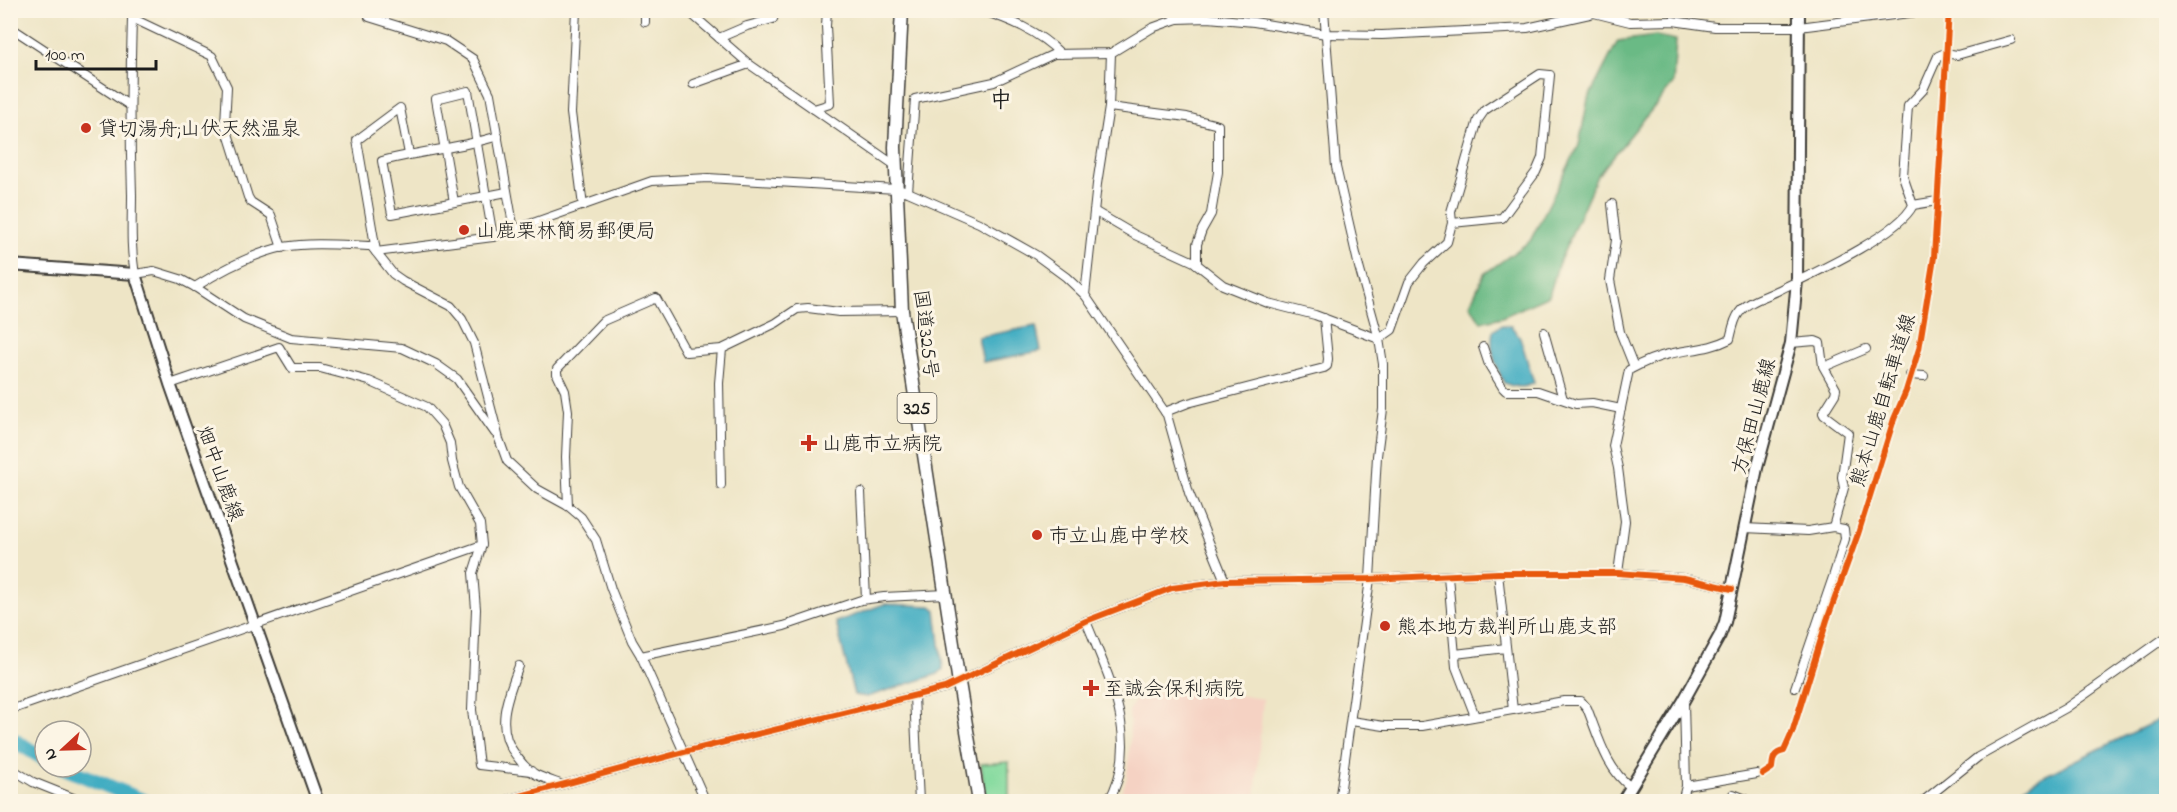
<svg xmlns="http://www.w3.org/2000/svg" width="2177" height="812" viewBox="0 0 2177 812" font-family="'Indie Flower','Klee One',sans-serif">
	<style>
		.built { fill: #f5d2c3 }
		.green { fill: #84da9e; stroke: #507b5d; stroke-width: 1.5 }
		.forest { fill: #6bba85; stroke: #446b50; stroke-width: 1.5 }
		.water { fill: #43adc2; stroke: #30646f; stroke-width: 1.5 }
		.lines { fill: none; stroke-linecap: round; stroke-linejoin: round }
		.river { stroke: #43adc2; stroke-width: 15 }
		.minor-casing { stroke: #3c3a36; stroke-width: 10 }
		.major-casing { stroke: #3c3a36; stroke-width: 14 }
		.highway-casing { stroke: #3c3a36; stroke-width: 15 }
		.minor { stroke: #fff; stroke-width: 8 }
		.major { stroke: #fff; stroke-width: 10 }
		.highway { stroke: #fff; stroke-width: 12 }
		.cycleway-casing { stroke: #fcf5e5; stroke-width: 10 }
		.cycleway { stroke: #e8590c; stroke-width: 6 }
		.poi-dot { fill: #c8321e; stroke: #fcf5e5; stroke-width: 2 }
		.labels { text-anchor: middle; stroke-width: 6; stroke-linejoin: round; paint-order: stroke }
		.shield { fill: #fcf5e5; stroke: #5f5d58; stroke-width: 1.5 }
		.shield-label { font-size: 18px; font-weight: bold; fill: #1c1c1c }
		.poi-label { font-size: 20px; fill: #1c1c1c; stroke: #fcf5e5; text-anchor: start }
		.street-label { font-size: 20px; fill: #1c1c1c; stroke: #fcf5e5 }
		.quarter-label { font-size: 22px; font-weight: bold; fill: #1c1c1c; stroke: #fcf5e5 }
	</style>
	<rect width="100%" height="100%" fill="#fcf5e5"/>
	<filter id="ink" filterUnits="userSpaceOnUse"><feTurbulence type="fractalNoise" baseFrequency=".0167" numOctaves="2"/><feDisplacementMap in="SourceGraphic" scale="12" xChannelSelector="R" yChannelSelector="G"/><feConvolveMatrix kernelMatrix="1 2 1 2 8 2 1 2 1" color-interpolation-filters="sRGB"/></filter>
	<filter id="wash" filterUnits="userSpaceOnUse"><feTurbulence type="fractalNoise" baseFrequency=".008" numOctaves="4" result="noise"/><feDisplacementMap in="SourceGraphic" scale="24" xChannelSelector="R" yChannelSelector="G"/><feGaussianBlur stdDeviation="1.35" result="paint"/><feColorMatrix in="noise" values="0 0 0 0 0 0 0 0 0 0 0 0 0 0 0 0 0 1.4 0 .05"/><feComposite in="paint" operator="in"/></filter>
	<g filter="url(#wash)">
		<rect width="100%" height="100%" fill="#eee5c6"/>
		<polygon class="built" points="1175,690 1218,692 1263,699 1255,801 1119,801 1127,777 1130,742 1129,709 1137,698"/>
		<polygon class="green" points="1009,762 1009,798 1011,801 986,801 981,764"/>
		<polygon class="forest" points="1656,36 1676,40 1673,84 1597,176 1558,265 1549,296 1502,317 1481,322 1470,305 1484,274 1530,241 1579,145 1588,99 1618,41"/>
		<g class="water">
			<path d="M1502,325l9,1 9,11 14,46c-11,6 -19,4 -30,0 -8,-18 -15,-32 -11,-52z"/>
			<polygon points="1036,326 1041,351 983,362 978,337"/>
			<polygon points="884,604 931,606 936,610 943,669 938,674 867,697 854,695 836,622"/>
			<polygon points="2166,716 2166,801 2003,801 2036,780"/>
		</g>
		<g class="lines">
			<g class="river">
				<polyline points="10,738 45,759"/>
				<polyline points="63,767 146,802"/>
			</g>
		</g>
	</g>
	<g filter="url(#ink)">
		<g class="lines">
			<g class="minor-casing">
				<g id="minor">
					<path d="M135,10l-3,8c-2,59 -2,118 0,177 0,26 -2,52 3,79l19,-3 26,8 15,8 49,32 47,19 111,10 34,16 21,15 38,54"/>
					<polyline points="370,10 369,17 446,41 473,59 490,94 514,230"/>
					<polyline points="576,10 571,113 583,206"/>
					<polyline points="687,10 749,64 896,166"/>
					<path d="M980,10c31,10 58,21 81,44"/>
					<polyline points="1170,10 1177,19"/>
					<polyline points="1324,10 1336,167 1359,267 1379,339 1383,364 1383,409 1377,456 1370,579 1339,802"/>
					<polyline points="132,18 212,56 227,87 225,124 248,197 251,202 271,215 282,248"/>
					<polyline points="645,22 645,10"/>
					<polyline points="10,27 129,105"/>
					<polyline points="719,38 747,26 773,19 776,10"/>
					<polyline points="693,84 749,64"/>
					<polyline points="1109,107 1187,117 1218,125 1218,172 1211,214 1202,230 1197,244 1197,264"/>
					<polyline points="814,109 830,104 826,26 827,10"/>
					<path d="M498,136c-38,12 -78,15 -116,25l10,53 115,-22"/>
					<polyline points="908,192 915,99 994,82 1054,54 1111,53 1152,28 1177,19 1208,18 1254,22 1326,34 1382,35 1527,28 1594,13 1630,22 1673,21 1715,27 1799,27 1933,10"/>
					<polyline points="454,202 436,99 468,91 493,237"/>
					<polyline points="1612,204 1616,240 1610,280 1620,332 1634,367"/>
					<polyline points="1913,205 1937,201"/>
					<polyline points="1094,211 1135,235 1194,262 1223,285 1268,303 1315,315 1379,339 1392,330 1409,282 1424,263 1447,242 1452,223 1502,218 1536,172 1542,158 1550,75 1540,74 1485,110 1478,120 1451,212 1452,223"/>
					<polyline points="376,251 357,140 400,108 409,154"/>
					<polyline points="376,252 493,237 652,181 708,178 896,189 908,192 979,223 1036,255 1066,277 1085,295 1167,415 1189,493 1225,581"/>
					<path d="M195,287c27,-17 57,-33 88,-40 29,-5 59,-2 88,-1l22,28 10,7 48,25 11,13 12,24 25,96 8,22 30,28 31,17 13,11 15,23 15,49 21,52 9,15 65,146"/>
					<polyline points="1085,295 1097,184 1109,107 1111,53"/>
					<polyline points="1544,332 1563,399"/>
					<polyline points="1791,343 1815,341 1820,343 1823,366 1836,389 1835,394 1823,413 1824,415 1848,433 1842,477 1844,488 1833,527"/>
					<polyline points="1483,347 1489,365 1503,388 1506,391 1538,391 1576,404 1592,403 1621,409"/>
					<polyline points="1824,367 1866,349"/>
					<polyline points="1910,375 1924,376"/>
					<polyline points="170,384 279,347 292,368 320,368 369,381 427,407 442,424 450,443 452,461 459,487 480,524 482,545 473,573 476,609 472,710 479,765 531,771"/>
					<polyline points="1165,412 1188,403 1324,368 1327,366 1328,359 1324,318"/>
					<polyline points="721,485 719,383 722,349 776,323 797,309 808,308 839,312 902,311"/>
					<polyline points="861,492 866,599"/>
					<polyline points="568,506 566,457 568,411 565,391 557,374 557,369 603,321 656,298 686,352 722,349"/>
					<polyline points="1744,528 1808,531 1833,527 1844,529 1845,539 1833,577 1795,688"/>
					<polyline points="1498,573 1513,710"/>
					<path d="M1618,573l7,-52 -7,-53 -5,-22 16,-76c13,-7 26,-13 40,-16 21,-5 42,-5 61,-15 2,-8 4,-20 9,-26 8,-12 27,-16 40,-23 31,-15 121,-56 134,-85l-10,-29 5,-70 15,-16 15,-34 7,-3 12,2 54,-15"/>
					<polyline points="1448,576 1456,667 1475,716"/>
					<path d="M1086,621c23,57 57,121 22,181"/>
					<polyline points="1455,654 1506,648"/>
					<polyline points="641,656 784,626 861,600 884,597 946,594"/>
					<path d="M519,666c-11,29 -25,61 -4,88 6,8 11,15 20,20 8,4 17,7 25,10"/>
					<polyline points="914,696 919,802"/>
					<polyline points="10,710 482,545"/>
					<path d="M1351,721l33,5h38l142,-25h17l6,7c11,27 19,61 44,79"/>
					<polyline points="10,768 33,782 83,802"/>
					<polyline points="1686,786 1757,774"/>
					<polyline points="1524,800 1525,802"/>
					<polyline points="498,802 684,752 945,688 1086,621 1172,588 1225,581 1370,579 1498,573 1618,573 1684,578 1732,589"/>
					<polyline points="1682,802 1686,786 1684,702"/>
					<polyline points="1730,802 1733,794 1753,802"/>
					<polyline points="1922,802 1978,757 2066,708 2166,637"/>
				</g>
			</g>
			<g class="major-casing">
				<g id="major">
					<polyline points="10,265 135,274 170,384 318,802"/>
					<polyline points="1622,802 1684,700 1720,635 1725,622 1757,468 1791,343 1797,280 1799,10"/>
				</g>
			</g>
			<g class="highway-casing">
				<polyline id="highway" points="902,10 895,147 902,311 959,683 979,802"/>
			</g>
			<use href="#minor" class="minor"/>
			<use href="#major" class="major"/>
			<use href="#highway" class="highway"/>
			<g class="cycleway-casing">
				<g id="cycleway">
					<path d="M1763,774l9,-6c1,-9 1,-15 12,-17l8,-18 35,-113 31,-86 36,-115 12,-28 13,-42 15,-92 15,-247"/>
					<polyline points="498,802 684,752 945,688 1086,621 1172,588 1225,581 1370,579 1498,573 1618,573 1684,578 1732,589"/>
				</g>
			</g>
			<use href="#cycleway" class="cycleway"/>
		</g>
	</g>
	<g class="poi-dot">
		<circle cx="86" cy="128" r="6"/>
		<circle cx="464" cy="230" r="6"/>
		<path d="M806 434h6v6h6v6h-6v6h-6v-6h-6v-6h6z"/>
		<circle cx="1037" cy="535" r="6"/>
		<circle cx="1385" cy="626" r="6"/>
		<path d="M1088 679h6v6h6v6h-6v6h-6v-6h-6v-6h6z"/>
	</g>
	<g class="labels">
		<rect class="shield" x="897.5" y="393" width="39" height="30" rx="4.5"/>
		<g class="shield-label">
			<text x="917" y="414">325</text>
		</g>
		<g class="poi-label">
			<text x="98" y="135">貸切湯舟;山伏天然温泉</text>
			<text x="476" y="237">山鹿栗林簡易郵便局</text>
			<text x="822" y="450">山鹿市立病院</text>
			<text x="1049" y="542">市立山鹿中学校</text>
			<text x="1397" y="633">熊本地方裁判所山鹿支部</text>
			<text x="1104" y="695">至誠会保利病院</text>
		</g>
		<g class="street-label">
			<text transform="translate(927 334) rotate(83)" y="7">国道325号</text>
			<text transform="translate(1882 400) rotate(-73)" y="7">熊本山鹿自転車道線</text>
			<text transform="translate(1753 416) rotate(-75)" y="7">方保田山鹿線</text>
			<text transform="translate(221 473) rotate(70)" y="7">畑中山鹿線</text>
		</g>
		<g class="quarter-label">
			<text x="1001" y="107">中</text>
		</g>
	</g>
	<rect width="2177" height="812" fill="none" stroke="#fcf5e5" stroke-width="36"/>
	<g transform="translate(63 749) rotate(248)"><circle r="28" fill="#fcf5e5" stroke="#a29e95" stroke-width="1.5"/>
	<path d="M0-4.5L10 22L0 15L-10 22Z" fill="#c8321e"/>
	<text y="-9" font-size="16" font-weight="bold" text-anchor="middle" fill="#1c1c1c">N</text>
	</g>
	<path d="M36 60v9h120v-9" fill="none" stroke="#1c1c1c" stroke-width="3"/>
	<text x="45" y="60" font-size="18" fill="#1c1c1c" stroke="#fcf5e5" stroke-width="4.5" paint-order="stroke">100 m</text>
</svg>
